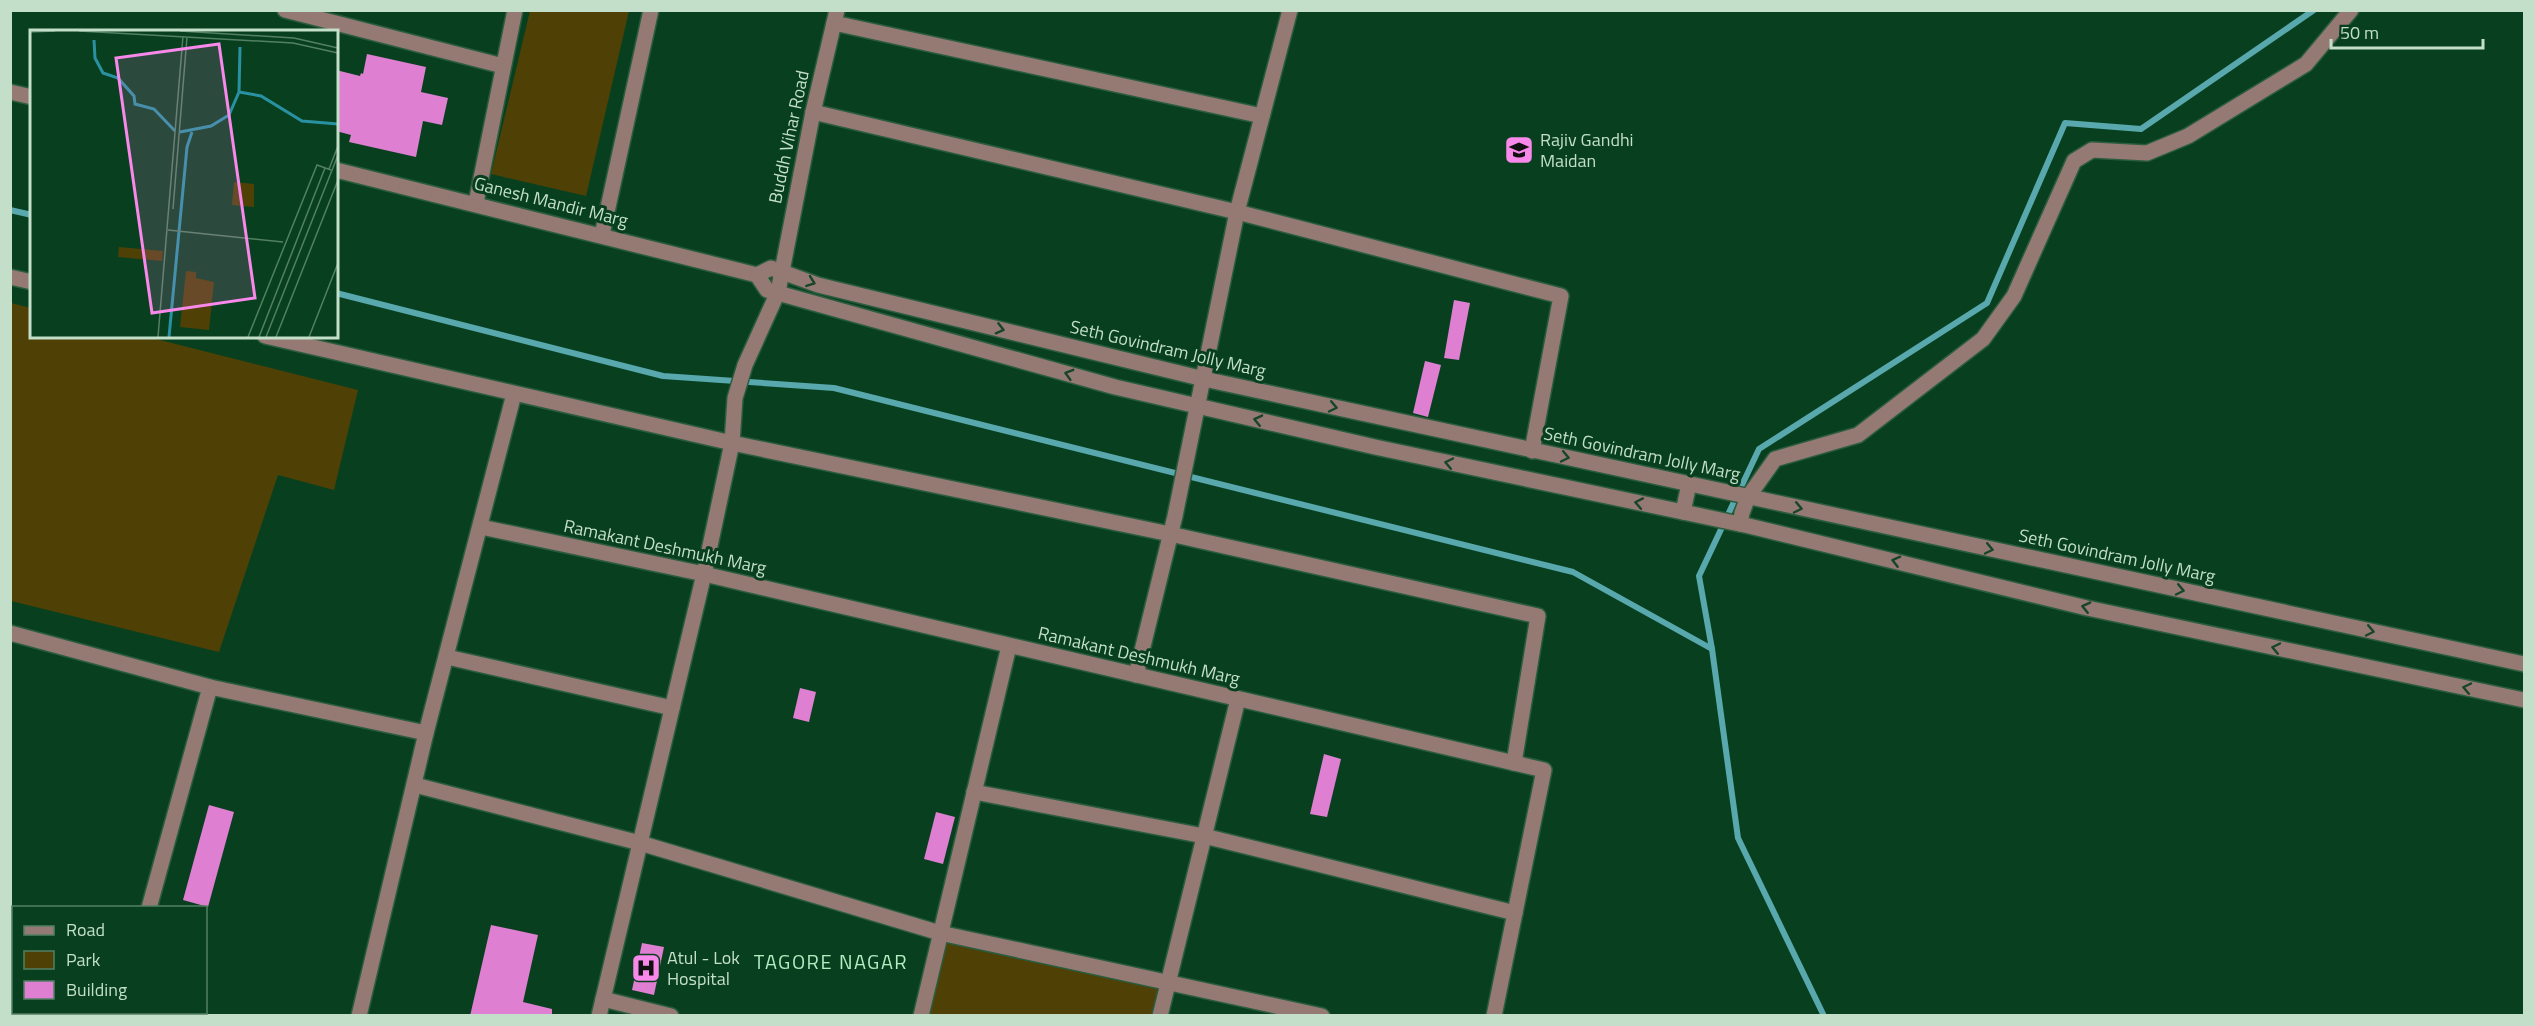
<svg xmlns="http://www.w3.org/2000/svg" width="2535" height="1026" viewBox="0 0 2535 1026" font-family="'Titillium Web',sans-serif">
	<style>
		.green { fill: #4f4006 }
		.lines { fill: none; stroke-linecap: round; stroke-linejoin: round }
		.stream { stroke: #58a8ae; stroke-width: 6 }
		.building { fill: #de7fd2 }
		.minor-casing { stroke: #2a5c3e; stroke-width: 18 }
		.minor { stroke: #957973; stroke-width: 15 }
		.oneway { stroke: #164627 }
		.labels { text-anchor: middle; stroke-width: 6; stroke-linejoin: round; paint-order: stroke }
		.street-label { font-size: 18px; fill: #c3dec9; stroke: #08401f }
		.poi-label { font-size: 18px; fill: #c3dec9; stroke: #08401f; text-anchor: start }
		.neighbourhood-label { font-size: 20px; letter-spacing: 1.5px; fill: #b5edc3; stroke: #08401f }
		.inset-river { fill: none; stroke: #2a91a2; stroke-width: 3 }
		.inset-road { fill: none; stroke: #537f63; stroke-width: 1.5 }
		.view { fill: #f888ea; fill-opacity: 0.15; stroke: #f888ea; stroke-width: 3 }
		.inset-edge { fill: none; stroke: #c3dec9; stroke-width: 3 }
	</style>
	<rect width="100%" height="100%" fill="#08401f"/>
	<g class="green">
		<polygon points="530,11 629,11 586,196 491,174"/>
		<polygon points="11,303 31,308 32,336 144,336 358,390 334,490 278,475 219,652 11,601"/>
		<polygon points="940,933 1169,980 1160,1015 920,1016"/>
	</g>
	<g class="lines">
		<g class="stream">
			<polyline points="10,210 32,215"/>
			<polyline points="336,293 663,376 834,388 1573,572 1712,649"/>
			<polyline points="1824,1016 1738,838 1712,649 1699,576 1759,449 1987,303 2065,123 2141,129 2314,10"/>
		</g>
	</g>
	<g class="building">
		<polygon points="367,54 426,67 421,92 448,98 442,125 423,121 416,157 349,142 351,135 336,131 336,70 360,76 361,73 363,74"/>
		<polygon points="1454,300 1470,303 1459,360 1444,358"/>
		<polygon points="1425,361 1441,365 1428,417 1413,413"/>
		<polygon points="800,688 816,692 809,722 793,718"/>
		<polygon points="1324,754 1341,759 1327,817 1310,814"/>
		<polygon points="209,805 234,812 208,907 183,900"/>
		<polygon points="936,812 955,817 943,864 924,859"/>
		<polygon points="491,925 538,935 523,1002 552,1009 552,1016 470,1016"/>
		<polygon points="642,943 664,947 654,995 632,990"/>
	</g>
	<g class="lines">
		<g class="minor-casing">
			<g id="minor">
				<polyline points="285,10 503,66"/>
				<polyline points="834,23 1262,116"/>
				<polyline points="10,92 32,97"/>
				<polyline points="813,112 1237,212 1561,296 1532,451"/>
				<polyline points="336,170 757,275"/>
				<polyline points="476,203 515,10"/>
				<polyline points="602,235 651,10"/>
				<polyline points="757,275 767,290 1115,387 1375,447 1749,526 2087,608 2524,700"/>
				<polyline points="757,275 771,268 818,285 1204,379 2524,664"/>
				<polyline points="10,277 32,282"/>
				<polyline points="265,336 732,443 1170,534 1538,616 1514,763"/>
				<polyline points="1683,512 1689,484"/>
				<polyline points="1740,524 1742,513 1748,497 1775,459 1858,435 1983,339 2014,296 2074,161 2092,150 2147,153 2188,136 2306,64 2351,10"/>
				<polyline points="481,527 704,574 1544,770 1494,1016"/>
				<polyline points="10,633 210,687 426,733"/>
				<polyline points="447,657 672,708"/>
				<polyline points="1136,675 1175,516 1237,212 1290,10"/>
				<polyline points="415,785 640,843 940,933 1322,1016"/>
				<polyline points="974,792 1204,836 1515,913"/>
				<polyline points="149,908 210,687"/>
				<polyline points="603,999 671,1016"/>
				<polyline points="119,1016 119,1012"/>
				<polyline points="359,1016 426,733 514,394"/>
				<polyline points="599,1016 704,574 732,443 735,398 745,365 778,292 813,112 837,10"/>
				<polyline points="921,1016 1009,646"/>
				<polyline points="1160,1016 1238,699"/>
			</g>
		</g>
		<use href="#minor" class="minor"/>
	</g>
	<defs><path id="oneway-chevron" d="M-2-3.5L2.5 0L-2 3.5" fill="none" stroke-width="1.6" stroke-linecap="round" stroke-linejoin="round" transform="scale(1.5)"/></defs>
	<g class="oneway">
		<use href="#oneway-chevron" transform="translate(811 282) rotate(20)"/>
		<use href="#oneway-chevron" transform="translate(1000 329) rotate(14)"/>
		<use href="#oneway-chevron" transform="translate(1069 374) rotate(-164)"/>
		<use href="#oneway-chevron" transform="translate(1333 407) rotate(12)"/>
		<use href="#oneway-chevron" transform="translate(1258 420) rotate(-167)"/>
		<use href="#oneway-chevron" transform="translate(1565 457) rotate(12)"/>
		<use href="#oneway-chevron" transform="translate(1449 463) rotate(-168)"/>
		<use href="#oneway-chevron" transform="translate(1639 503) rotate(-169)"/>
		<use href="#oneway-chevron" transform="translate(1798 508) rotate(12)"/>
		<use href="#oneway-chevron" transform="translate(1989 549) rotate(12)"/>
		<use href="#oneway-chevron" transform="translate(1896 561) rotate(-166)"/>
		<use href="#oneway-chevron" transform="translate(2180 590) rotate(12)"/>
		<use href="#oneway-chevron" transform="translate(2086 607) rotate(-167)"/>
		<use href="#oneway-chevron" transform="translate(2370 631) rotate(12)"/>
		<use href="#oneway-chevron" transform="translate(2276 648) rotate(-168)"/>
		<use href="#oneway-chevron" transform="translate(2467 688) rotate(-168)"/>
	</g>
	<defs>
		<g id="school-square" transform="scale(1.5)"><rect x="-9" y="-9" width="18" height="18" rx="4" fill="#f888ea" stroke="#08401f"/><path d="M0-5L7-2L0 1L-7-2ZM-4 1L0 2.5L4 1V4Q0 6-4 4Z" fill="#111"/></g>
		<g id="hospital-square" transform="scale(1.5)"><rect x="-9" y="-9" width="18" height="18" rx="4" fill="#f888ea" stroke="#08401f"/><path d="M-5-5h3v3.5h4V-5h3V5h-3V1.5h-4V5h-3Z" fill="#111"/></g>
	</defs>
	<g fill-rule="evenodd">
		<use href="#school-square" x="1519" y="150"/>
		<use href="#hospital-square" x="646" y="968"/>
	</g>
	<g class="labels">
		<g class="street-label">
			<text transform="translate(789 137) rotate(-78)" y="6">Buddh Vihar Road</text>
			<text transform="translate(551 202) rotate(14)" y="6">Ganesh Mandir Marg</text>
			<text transform="translate(1168 349) rotate(13)" y="6">Seth Govindram Jolly Marg</text>
			<text transform="translate(1642 454) rotate(12)" y="6">Seth Govindram Jolly Marg</text>
			<text transform="translate(665 547) rotate(12)" y="6">Ramakant Deshmukh Marg</text>
			<text transform="translate(2117 556) rotate(12)" y="6">Seth Govindram Jolly Marg</text>
			<text transform="translate(1139 656) rotate(13)" y="6">Ramakant Deshmukh Marg</text>
		</g>
		<g class="poi-label">
			<text x="1540" y="146">Rajiv Gandhi<tspan x="1540" dy="21">Maidan</tspan></text>
			<text x="667" y="964">Atul - Lok<tspan x="667" dy="21">Hospital</tspan></text>
		</g>
		<g class="neighbourhood-label">
			<text x="831" y="969">TAGORE NAGAR</text>
		</g>
	</g>
	<g transform="translate(30 30)">
		<rect width="308" height="308" fill="#08401f"/>
		<path d="M204,152l20,2v23l-22,-2zM89,217l44,4 -1,10 -44,-4zM156,241l10,1v6l18,4 -5,48 -29,-3z" fill="#4f4006"/>
		<path class="inset-river" d="M64,10l1,18 8,15 15,5 16,18 1,8 19,5 21,22M210,17l-1,45 22,4 41,25 36,3M150,102l31,-6 18,-11 10,-23M139,307l18,-190 5,-15"/>
		<path class="inset-road" d="M49,1l214,12 45,10M150,1l114,7 44,10M0,2l25,-1M299,139l9,-23M143,179l14,-172M138,200l115,12M128,307l25,-301M218,307l69,-172 14,5M229,307l66,-169M236,307l72,-182M246,307l62,-157M279,307l29,-74"/>
		<path class="view" d="M189,14l36,254 -103,15 -36,-255z"/>
		<rect width="308" height="308" class="inset-edge"/>
	</g>
	<rect width="2535" height="1026" fill="none" stroke="#c3dec9" stroke-width="24"/>
	<rect x="12" y="906" width="195" height="108" fill="#08401f" stroke="#537f63" stroke-width="1.5"/>
	<rect x="24" y="926" width="30" height="9" fill="#957973" stroke="#537f63" stroke-width="1.5"/>
	<text x="66" y="936" font-size="18" fill="#c3dec9">Road</text>
	<rect x="24" y="951" width="30" height="18" fill="#4f4006" stroke="#537f63" stroke-width="1.5"/>
	<text x="66" y="966" font-size="18" fill="#c3dec9">Park</text>
	<rect x="24" y="981" width="30" height="18" fill="#de7fd2" stroke="#537f63" stroke-width="1.5"/>
	<text x="66" y="996" font-size="18" fill="#c3dec9">Building</text>
	<path d="M2331 39v9h152v-9" fill="none" stroke="#c3dec9" stroke-width="3"/>
	<text x="2340" y="39" font-size="18" fill="#c3dec9" stroke="#08401f" stroke-width="4.5" paint-order="stroke">50 m</text>
</svg>
